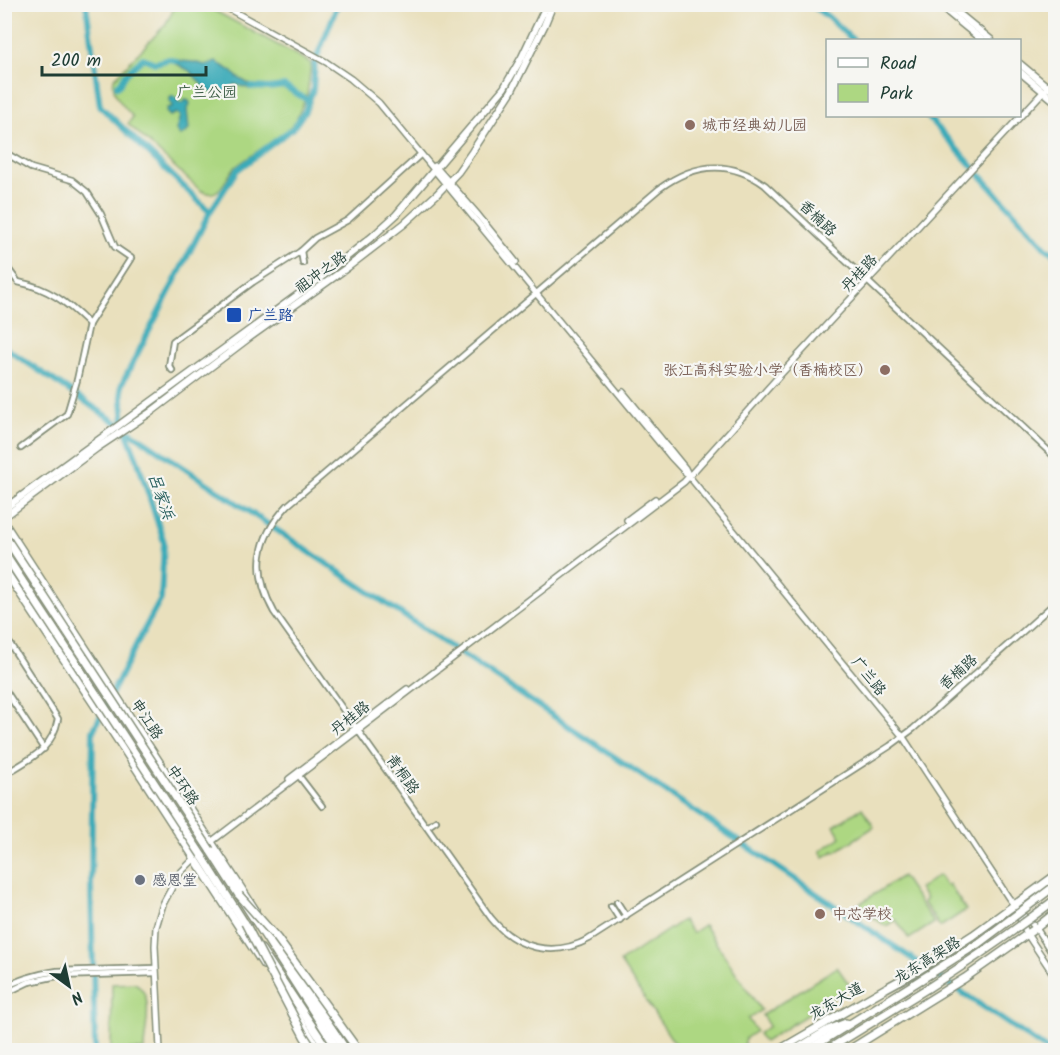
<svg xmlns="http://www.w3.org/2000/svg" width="1060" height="1055" viewBox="0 0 1060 1055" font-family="Kalam,'LXGW WenKai TC',sans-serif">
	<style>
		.green { fill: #add782; stroke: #668a5b; stroke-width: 1.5 }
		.water { fill: #3aaab8; stroke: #2c7476; stroke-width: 1.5 }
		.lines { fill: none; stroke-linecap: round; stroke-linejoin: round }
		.canal { stroke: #3aaab8; stroke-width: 6 }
		.minor-casing { stroke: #848e78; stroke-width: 8 }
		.tertiary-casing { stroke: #848e78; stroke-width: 8 }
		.secondary-casing { stroke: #848e78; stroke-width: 9 }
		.primary-casing { stroke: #848e78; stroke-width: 10 }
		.trunk-casing { stroke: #848e78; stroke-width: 10 }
		.minor { stroke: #fff; stroke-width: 4.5 }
		.tertiary { stroke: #fff; stroke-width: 5 }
		.secondary { stroke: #fff; stroke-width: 6 }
		.primary { stroke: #fff; stroke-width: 7 }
		.trunk { stroke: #fff; stroke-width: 7 }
		.trunk-bridge-casing { stroke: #848e78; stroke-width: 10; stroke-linecap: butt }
		.trunk-bridge { stroke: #fff; stroke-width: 7 }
		.education-dot { fill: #8d6e63; stroke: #f6f6f2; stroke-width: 2 }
		.transit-dot { fill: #1a4fb4; stroke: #f6f6f2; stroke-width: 2 }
		.worship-dot { fill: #6b7280; stroke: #f6f6f2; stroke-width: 2 }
		.labels { text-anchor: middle; stroke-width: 4.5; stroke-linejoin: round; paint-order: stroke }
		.park-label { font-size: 15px; fill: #3b5c44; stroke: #f6f6f2 }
		.education-label { font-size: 15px; fill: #785e54; stroke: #f6f6f2; text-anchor: start }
		.street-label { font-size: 15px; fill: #1f3d34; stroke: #f6f6f2 }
		.transit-label { font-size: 15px; fill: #164399; stroke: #f6f6f2; text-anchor: start }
		.worship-label { font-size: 15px; fill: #5b616d; stroke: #f6f6f2; text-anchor: start }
		.water-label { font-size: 16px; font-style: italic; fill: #275e5c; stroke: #f6f6f2 }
	</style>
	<rect width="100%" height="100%" fill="#f6f6f2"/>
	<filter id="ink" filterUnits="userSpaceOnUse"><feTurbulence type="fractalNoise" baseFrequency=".0167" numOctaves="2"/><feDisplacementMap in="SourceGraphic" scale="12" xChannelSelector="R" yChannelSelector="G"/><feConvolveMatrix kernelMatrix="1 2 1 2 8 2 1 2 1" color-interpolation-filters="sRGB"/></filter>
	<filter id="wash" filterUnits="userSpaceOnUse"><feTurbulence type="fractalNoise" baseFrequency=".008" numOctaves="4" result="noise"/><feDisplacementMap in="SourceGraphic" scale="24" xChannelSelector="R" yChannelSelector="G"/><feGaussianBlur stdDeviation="1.35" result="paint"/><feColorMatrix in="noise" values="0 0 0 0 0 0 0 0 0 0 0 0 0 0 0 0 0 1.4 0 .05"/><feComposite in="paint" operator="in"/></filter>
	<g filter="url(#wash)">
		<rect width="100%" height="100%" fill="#e9e0bd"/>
		<g class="green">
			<path d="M176,5h28l107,58 -4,32 -12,27 -10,10 -50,35c-10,12 -16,35 -35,23l-72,-66 5,-7c-9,-11 -23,-23 -19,-38l51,-54z"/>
			<polygon points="862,808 874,827 835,852 834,851 824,857 820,851 841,837 834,826"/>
			<polygon points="939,875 946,886 949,884 966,910 940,927 923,902 926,899 919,889"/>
			<polygon points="902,876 934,923 909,939 896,920 886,926 856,906"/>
			<polygon points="683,920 692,933 704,925 761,1010 748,1019 756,1031 746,1038 743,1050 679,1050 620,962"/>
			<polygon points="837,967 851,987 764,1042 758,1034 769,1026 762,1015"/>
			<path d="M135,983c21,12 9,47 9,67h-33l1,-66z"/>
		</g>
		<g class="water">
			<polygon points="176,59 181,61 193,62 205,65 216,62 232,71 237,77 251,85 250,89 235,84 224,94 216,95 206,89 190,71 175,63"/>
			<polygon points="173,96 176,98 179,103 184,103 185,100 189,101 190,104 187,110 189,129 186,133 180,136 176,130 180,116 176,113 170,116 166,112 167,108 172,107 172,105 169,102 170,98"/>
		</g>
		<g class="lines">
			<g class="canal">
				<polyline points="86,4 100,106 210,212 121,386 124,426 137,459 164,542 161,599 138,641 93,731 91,886 95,1050"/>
				<polyline points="810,4 828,17 853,40"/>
				<polyline points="117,86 121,83 126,74 143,58 155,63 170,59 176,61"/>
				<polyline points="251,87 269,88 284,86 309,101"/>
				<polyline points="927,116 1046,248 1056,255"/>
				<polyline points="210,212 237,170 293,128 305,111 313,90 315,62 338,4"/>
				<polyline points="4,347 622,762 1047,1050"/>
			</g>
		</g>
	</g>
	<g filter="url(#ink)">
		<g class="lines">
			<g class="minor-casing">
				<g id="minor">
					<polyline points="4,152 31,168 72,180 87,192 101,214 115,247 131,258 89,324 77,380 67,414 21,448"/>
					<polyline points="301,251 303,263"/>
					<path d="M4,267l5,3 9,12c30,6 49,20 71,42"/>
					<polyline points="172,370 169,366 173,341 253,282 301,251 315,238 348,220 421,154"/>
					<path d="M1056,458l-291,-273c-36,-26 -71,-22 -106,4l-371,316c-32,34 -36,67 -14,107l217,306c25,31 62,40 98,21l301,-193 23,-17 143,-127"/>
					<path d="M4,645l4,-2 2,1 48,75c-6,32 -29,40 -54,56"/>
					<polyline points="4,688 44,749"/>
					<polyline points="299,776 322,806"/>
					<polyline points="427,827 436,821"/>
					<polyline points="617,902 626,916"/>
					<polyline points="611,906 620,920"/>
					<path d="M4,988c17,-10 34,-14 53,-17l99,-3"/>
					<polyline points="4,994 29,982 57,976 156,973"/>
				</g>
			</g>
			<g class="tertiary-casing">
				<g id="tertiary">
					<polyline points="220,4 326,62 351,79 379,103 671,457 688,475 903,737 1008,897 1014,905 1036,928 1056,959"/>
					<polyline points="435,166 478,215 516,262"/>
					<polyline points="623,392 685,468 688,474"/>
					<polyline points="627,520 655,499"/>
					<polyline points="289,779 407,689"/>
					<polyline points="1017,912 1027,934 1056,978"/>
					<polyline points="160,1050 155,946 156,927 163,904 179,874 211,842 684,482 780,375 1056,78"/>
				</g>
			</g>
			<g class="secondary-casing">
				<g id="secondary">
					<polyline points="938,4 982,40"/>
					<polyline points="947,4 991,40"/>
					<polyline points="1020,64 1056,94"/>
					<polyline points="1020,72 1056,102"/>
					<polyline points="4,509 310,286 373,236 396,215 504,88 522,57 547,4"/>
					<polyline points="4,517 97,448 151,412 250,337 348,267 404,224 437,194 458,172 472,152 511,92 544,26 553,4"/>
				</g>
			</g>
			<g class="primary-casing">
				<g id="primary">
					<polyline points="4,523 255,910"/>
					<polyline points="4,569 120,743 264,965"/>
					<polyline points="272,937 346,1050"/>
					<polyline points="295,1012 319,1050"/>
					<polyline points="779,1050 886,988 917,971 973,935 1056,875"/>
					<polyline points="849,1050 965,978 1036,928 1056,912"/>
				</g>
			</g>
			<g class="trunk-casing">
				<g id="trunk">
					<polyline points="210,850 338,1050"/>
					<polyline points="202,856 247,927"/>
					<polyline points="1043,892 1056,879"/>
					<polyline points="261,949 328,1050"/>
					<polyline points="795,1050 828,1030 846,1023"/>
					<polyline points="808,1050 922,979"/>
					<polyline points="827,1050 928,988"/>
				</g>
			</g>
			<use href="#minor" class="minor"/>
			<use href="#tertiary" class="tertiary"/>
			<use href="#secondary" class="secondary"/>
			<use href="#primary" class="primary"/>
			<use href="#trunk" class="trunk"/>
			<g class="trunk-bridge-casing">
				<g id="trunk-bridge">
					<polyline points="4,535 210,850"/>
					<polyline points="4,553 202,856"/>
					<polyline points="239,895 277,938 358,1050"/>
					<polyline points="245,923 304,1036 313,1050"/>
					<polyline points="922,979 979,943 1056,885"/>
					<path d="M928,988c44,-28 86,-57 128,-89"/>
				</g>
			</g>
			<use href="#trunk-bridge" class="trunk-bridge"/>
		</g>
	</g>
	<g class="education-dot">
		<circle cx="690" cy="125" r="6"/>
		<circle cx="885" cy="370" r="6"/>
		<circle cx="820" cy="914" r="6"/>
	</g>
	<rect class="transit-dot" x="226" y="307" width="16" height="16" rx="3"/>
	<circle class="worship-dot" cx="140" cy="880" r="6"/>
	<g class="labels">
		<g class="park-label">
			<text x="207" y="97">广兰公园</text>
		</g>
		<g class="education-label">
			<text x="702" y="130">城市经典幼儿园</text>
			<text x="873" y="375" text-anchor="end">张江高科实验小学（香楠校区）</text>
			<text x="832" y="919">中芯学校</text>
		</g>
		<g class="street-label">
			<text transform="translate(818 218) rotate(43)" y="5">香楠路</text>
			<text transform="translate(321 272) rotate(-36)" y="5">祖冲之路</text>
			<text transform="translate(859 273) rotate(-47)" y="5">丹桂路</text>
			<text transform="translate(958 672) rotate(-42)" y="5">香楠路</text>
			<text transform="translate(869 676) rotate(51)" y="5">广兰路</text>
			<text transform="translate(350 718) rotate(-38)" y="5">丹桂路</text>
			<text transform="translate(147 719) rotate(57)" y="5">申江路</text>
			<text transform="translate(403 774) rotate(55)" y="5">青桐路</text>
			<text transform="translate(183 785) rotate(57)" y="5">中环路</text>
			<text transform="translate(927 960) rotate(-32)" y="5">龙东高架路</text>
			<text transform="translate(836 1001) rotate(-30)" y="5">龙东大道</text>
		</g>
		<g class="transit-label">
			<text x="248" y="320">广兰路</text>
		</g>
		<g class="worship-label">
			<text x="152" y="885">感恩堂</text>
		</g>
		<g class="water-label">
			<text transform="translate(162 496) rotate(71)" y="6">吕家浜</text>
		</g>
	</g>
	<rect width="1060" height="1055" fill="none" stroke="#f6f6f2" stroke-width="24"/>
	<rect x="826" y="39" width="195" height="78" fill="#f6f6f2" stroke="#a0aca6" stroke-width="1.5"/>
	<rect x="838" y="58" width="30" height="9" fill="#ffffff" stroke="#a0aca6" stroke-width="1.5"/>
	<text x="880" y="69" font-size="18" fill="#1f3d34">Road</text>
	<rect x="838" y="84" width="30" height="18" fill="#add782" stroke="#a0aca6" stroke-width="1.5"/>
	<text x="880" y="99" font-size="18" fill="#1f3d34">Park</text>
	<g transform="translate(69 986) rotate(147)" stroke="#f6f6f2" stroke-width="4.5" paint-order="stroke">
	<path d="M0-4.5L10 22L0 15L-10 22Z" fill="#1f3d34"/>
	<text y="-9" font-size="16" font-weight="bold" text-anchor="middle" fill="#1f3d34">N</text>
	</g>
	<path d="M42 66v9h164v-9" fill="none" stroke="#1f3d34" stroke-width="3"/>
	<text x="51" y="66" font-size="18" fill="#1f3d34" stroke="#f6f6f2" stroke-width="4.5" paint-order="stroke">200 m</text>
</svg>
